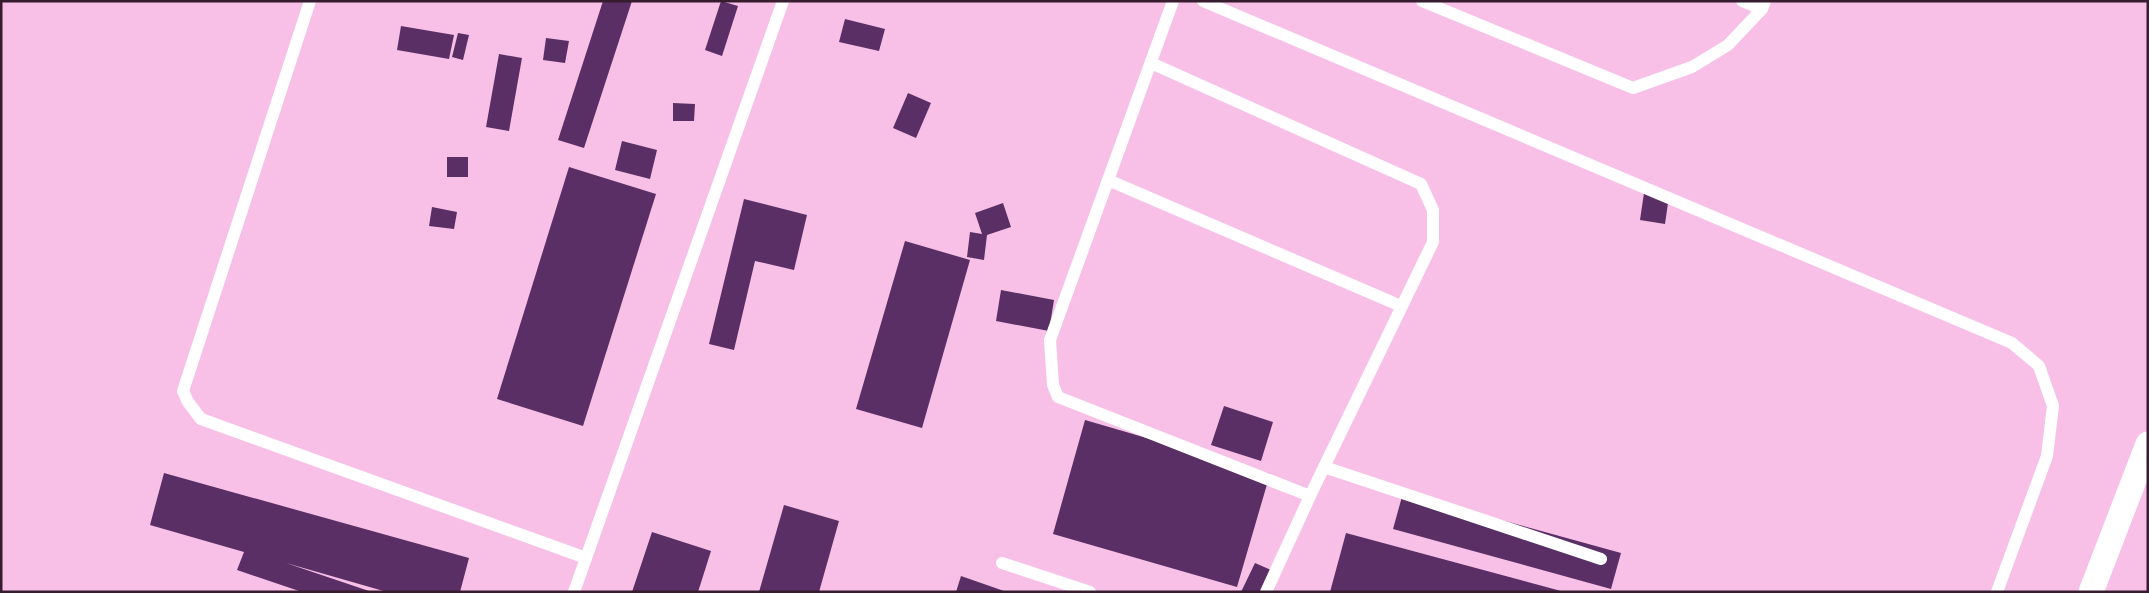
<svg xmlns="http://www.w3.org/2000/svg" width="2149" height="593" viewBox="0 0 2149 593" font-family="Signika,sans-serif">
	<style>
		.building { fill: #592f65 }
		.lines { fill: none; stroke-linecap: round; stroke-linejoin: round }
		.service { stroke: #fff; stroke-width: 12 }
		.minor { stroke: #fff; stroke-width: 25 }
	</style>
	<rect width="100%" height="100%" fill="#f8c0e7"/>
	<g class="building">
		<polygon points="603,1 632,1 584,148 558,140"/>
		<polygon points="721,1 738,6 722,56 705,50"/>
		<polygon points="845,19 885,29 879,51 839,42"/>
		<polygon points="401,26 454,35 449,59 397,50"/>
		<polygon points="458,33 469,35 463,60 452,57"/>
		<polygon points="546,38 569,41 565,63 543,60"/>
		<polygon points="499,54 522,58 509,131 486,127"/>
		<polygon points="908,93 931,103 916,138 893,128"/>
		<polygon points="673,103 695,104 694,121 673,121"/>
		<polygon points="622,141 657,150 650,179 615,170"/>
		<rect x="447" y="157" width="21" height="20"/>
		<polygon points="569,167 656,194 583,426 497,399"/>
		<polygon points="1644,193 1669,196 1665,224 1640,220"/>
		<polygon points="744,199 807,215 794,270 755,261 734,350 709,344"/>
		<polygon points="1003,203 1011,227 987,235 984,260 967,257 970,232 982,234 975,213"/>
		<polygon points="432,207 457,212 454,229 429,226"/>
		<polygon points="905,241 970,260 922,428 856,409"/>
		<polygon points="1001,290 1054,300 1049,331 996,321"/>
		<polygon points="1224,406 1273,422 1261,461 1211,445"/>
		<polygon points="1085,420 1270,474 1237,587 1053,534"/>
		<polygon points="164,473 469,558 460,592 387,592 286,563 369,591 302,592 237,570 244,552 150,525"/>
		<polygon points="1403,493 1621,553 1611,589 1393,529"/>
		<polygon points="784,505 839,521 819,592 759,592"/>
		<polygon points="652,532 711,551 698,592 632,592"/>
		<polygon points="1346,533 1561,591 1561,592 1330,592"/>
		<polygon points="1255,563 1271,570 1261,592 1241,592"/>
		<polygon points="961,576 1004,591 1004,592 956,592"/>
	</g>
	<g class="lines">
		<g class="service">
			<polyline points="310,1 183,391 188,402 201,419 586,558"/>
			<polyline points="1173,1 1050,340 1053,385 1058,397 1310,496"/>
			<polyline points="1203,1 2012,343 2039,366 2053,406 2047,456 1997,592"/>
			<polyline points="1422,1 1633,88 1692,67 1728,45 1762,9 1765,1"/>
			<polyline points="1742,1 1762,9"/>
			<polyline points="1151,63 1421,184 1433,210 1433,242 1310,496 1266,592"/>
			<polyline points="1108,180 1401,306"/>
			<polyline points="1324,467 1601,559"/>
			<polyline points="1002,563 1090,592"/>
			<polyline points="574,592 783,1"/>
		</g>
		<polyline class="minor" points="2091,592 2148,444"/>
	</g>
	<rect width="2149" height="593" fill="none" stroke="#361c2e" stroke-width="5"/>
</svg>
